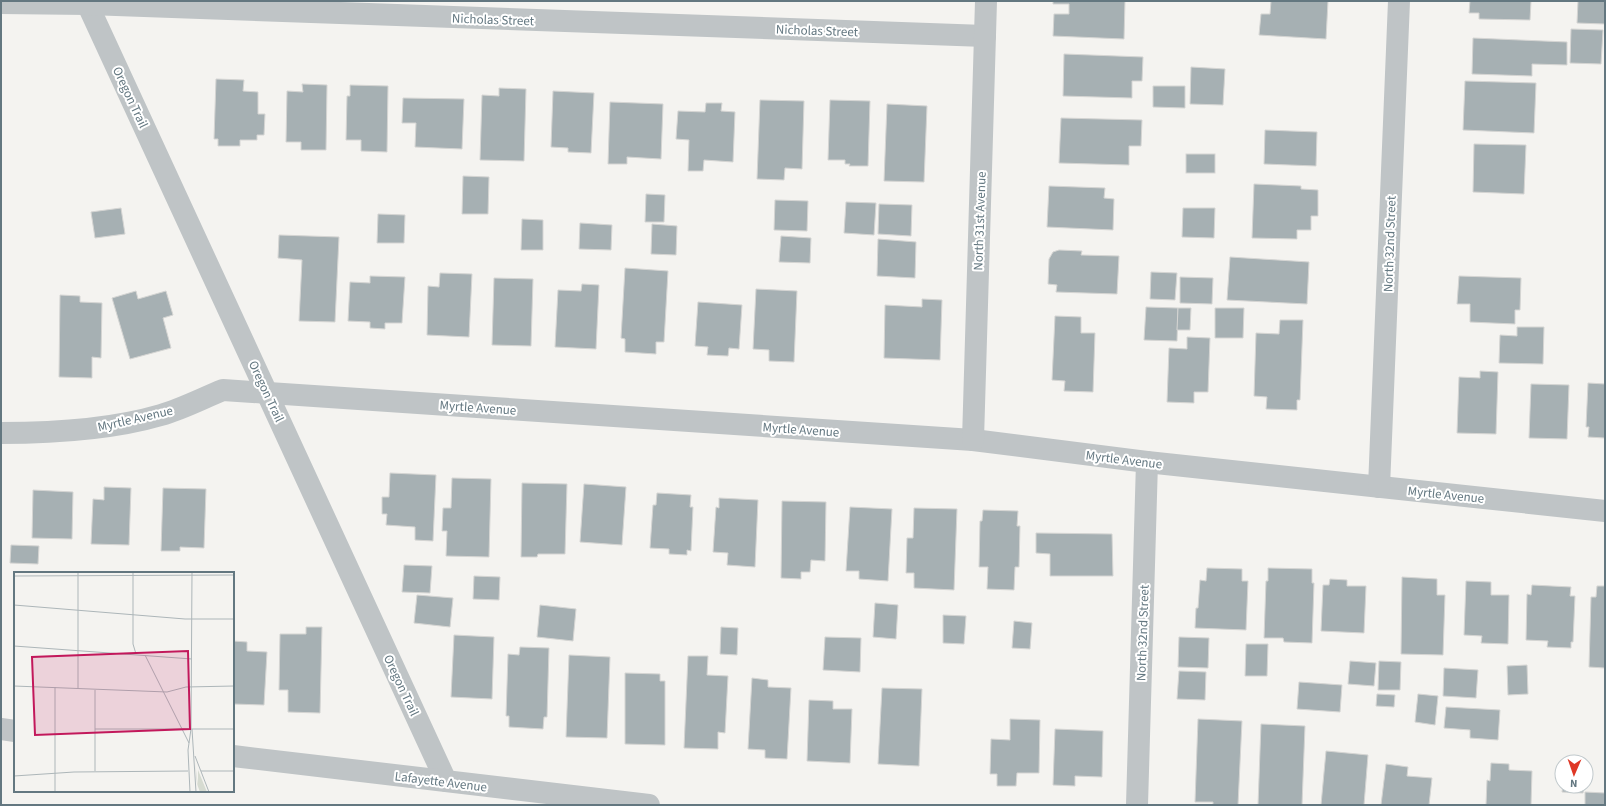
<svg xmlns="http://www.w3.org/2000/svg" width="1606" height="806" viewBox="0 0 1606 806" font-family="'Source Sans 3',sans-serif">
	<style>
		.building { fill: #a6b0b3; stroke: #d5d5d3 }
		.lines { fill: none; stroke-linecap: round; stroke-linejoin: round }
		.minor { stroke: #bfc4c6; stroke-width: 22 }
		.labels { text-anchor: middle; stroke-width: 4; stroke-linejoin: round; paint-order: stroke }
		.street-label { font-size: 13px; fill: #637780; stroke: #fff }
		.inset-road { fill: none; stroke: #adb6b9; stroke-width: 1 }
		.view { fill: #c2185b; fill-opacity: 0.15; stroke: #c2185b; stroke-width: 2 }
		.inset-edge { fill: none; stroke: #637780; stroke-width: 2 }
	</style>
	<rect width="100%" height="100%" fill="#f4f3f0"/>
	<g class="building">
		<polygon points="1053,1 1125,1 1124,39 1053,36 1054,14 1069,14 1069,4 1053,4"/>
		<polygon points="1271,1 1328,1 1326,39 1259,35 1261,14 1270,14"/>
		<polygon points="1470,1 1531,1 1530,20 1479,19 1479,13 1469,13"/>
		<polygon points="1578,1 1605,1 1605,24 1577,23"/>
		<polygon points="1571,29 1603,30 1601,64 1570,63"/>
		<polygon points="1473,38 1567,42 1567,65 1532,64 1532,76 1472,74"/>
		<polygon points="1064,54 1143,57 1142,81 1132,81 1132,98 1063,96"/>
		<polygon points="1191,67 1225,69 1223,105 1190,104"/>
		<polygon points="216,79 244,80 243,91 258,92 258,114 265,114 264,135 257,135 257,140 240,140 240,146 218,146 218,139 214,139"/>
		<polygon points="1465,81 1536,83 1534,133 1463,130"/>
		<polygon points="302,84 327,85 326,150 301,150 301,142 286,142 287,91 303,92"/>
		<polygon points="350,85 388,86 387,152 361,151 361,140 346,140 347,96 350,96"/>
		<polygon points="1153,86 1185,86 1185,108 1153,107"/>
		<polygon points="499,88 526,89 524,161 480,160 482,95 499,96"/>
		<polygon points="553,91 594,93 591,153 568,152 568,148 551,147"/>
		<polygon points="403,98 464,99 462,149 415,147 416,123 402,123"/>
		<polygon points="760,100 804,101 802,169 785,168 784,180 757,179"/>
		<polygon points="830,100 870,101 868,166 849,166 850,164 845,164 845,160 828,160"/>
		<polygon points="610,102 663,104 661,159 627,157 627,164 608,164"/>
		<polygon points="706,103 722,103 721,111 735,112 733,162 704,160 703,171 688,171 689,140 676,139 678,111 705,112"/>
		<polygon points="887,104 927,106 924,182 884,181"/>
		<polygon points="1061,118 1142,120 1141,146 1129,146 1129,165 1059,163"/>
		<polygon points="1265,130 1317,132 1316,166 1264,164"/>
		<polygon points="1474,144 1526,145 1524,194 1473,192"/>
		<rect x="1186" y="154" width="29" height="19"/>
		<polygon points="463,176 489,177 488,214 462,214"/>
		<polygon points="1254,184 1301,186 1301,189 1318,190 1318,216 1311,216 1311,230 1297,230 1297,239 1252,238"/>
		<polygon points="1049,186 1105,188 1104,198 1114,199 1113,230 1047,227"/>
		<polygon points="646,194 665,195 664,222 645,222"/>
		<polygon points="775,200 808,201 807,231 774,230"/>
		<polygon points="846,202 876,203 874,235 844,233"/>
		<polygon points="879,204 912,205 911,236 878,234"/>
		<polygon points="121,208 125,234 95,238 91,212"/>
		<polygon points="1183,208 1215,208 1214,238 1182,237"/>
		<polygon points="378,214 405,215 404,243 377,243"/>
		<polygon points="522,219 543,220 543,250 521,250"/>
		<polygon points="580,223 612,225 611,250 579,249"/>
		<polygon points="652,224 677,226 676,255 651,254"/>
		<polygon points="279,235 339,237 335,322 299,321 302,260 278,258"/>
		<polygon points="781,236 811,238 810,263 779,262"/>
		<polygon points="878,239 916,242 915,278 877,276"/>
		<polygon points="1059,250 1082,251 1081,255 1119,256 1117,294 1056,292 1057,285 1048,284 1049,259 1053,252"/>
		<polygon points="1230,257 1309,262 1307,304 1227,300"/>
		<polygon points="625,268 668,271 664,342 656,342 656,354 625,352 625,339 621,338"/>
		<polygon points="1151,272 1177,273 1175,300 1150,299"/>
		<polygon points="440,273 472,274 469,337 427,335 428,286 439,287"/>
		<polygon points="370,276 405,277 402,323 385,323 385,329 370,328 370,322 348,321 350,282 370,283"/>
		<polygon points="1459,276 1521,278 1520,310 1515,310 1515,324 1470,322 1470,304 1457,304"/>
		<polygon points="1180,277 1213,278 1212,304 1180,303"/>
		<polygon points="494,278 533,279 531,346 492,345"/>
		<polygon points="582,284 599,285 596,349 555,347 558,290 581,291"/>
		<polygon points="756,289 797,291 794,362 769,361 769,350 753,349"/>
		<polygon points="136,291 138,299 166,291 173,315 163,318 171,348 130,359 112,298"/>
		<polygon points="60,295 80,296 80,302 102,303 101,358 92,357 92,378 59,377"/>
		<polygon points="922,299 942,300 940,360 884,358 885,305 922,307"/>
		<polygon points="698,302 742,305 739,349 729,348 728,356 707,355 708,347 695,346"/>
		<polygon points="1146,307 1178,308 1177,341 1144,340"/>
		<polygon points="1178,308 1191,308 1190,330 1177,330"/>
		<polygon points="1215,308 1244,308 1243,338 1215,338"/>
		<polygon points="1055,316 1081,317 1081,333 1095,333 1093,392 1064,391 1065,381 1052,380"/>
		<polygon points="1280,320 1303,320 1300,400 1297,400 1297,410 1266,409 1267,397 1254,396 1256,333 1279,334"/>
		<polygon points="1517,327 1544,327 1543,364 1499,363 1500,335 1517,336"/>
		<polygon points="1187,337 1210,338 1208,392 1194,392 1194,403 1167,402 1169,348 1187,349"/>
		<polygon points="1480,371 1498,372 1496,434 1457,433 1459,377 1480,378"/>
		<polygon points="1588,383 1605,384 1605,438 1588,437 1589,427 1586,427"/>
		<polygon points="1531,384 1569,385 1567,439 1529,438"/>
		<polygon points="390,473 436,475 433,541 415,540 415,527 386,525 387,514 382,514 382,497 389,497"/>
		<polygon points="452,478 491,479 489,557 446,556 447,531 442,531 443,508 451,508"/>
		<polygon points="522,483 567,484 565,554 538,554 537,557 521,557"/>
		<polygon points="584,484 626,487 622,545 580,542"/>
		<polygon points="104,487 131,488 129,545 91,544 93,499 104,500"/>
		<polygon points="163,488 206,489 204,548 180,547 180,551 161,551"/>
		<polygon points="33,490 73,492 72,539 32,538"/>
		<polygon points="657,493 691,495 690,507 693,507 691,551 687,550 687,555 669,554 669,549 650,548 653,505 656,505"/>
		<polygon points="719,498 758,500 755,567 727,565 728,553 713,552 716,507 719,508"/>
		<polygon points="782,501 826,502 825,561 811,560 810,572 801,572 801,579 781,578"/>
		<polygon points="850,507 892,509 888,581 859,579 859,571 846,571"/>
		<polygon points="914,508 957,509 954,590 914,588 914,573 906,573 907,538 913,538"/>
		<polygon points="983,510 1018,511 1017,526 1020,526 1019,567 1015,567 1014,590 987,589 988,567 979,567 980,521 982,521"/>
		<polygon points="1036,533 1112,534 1113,576 1050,576 1050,554 1036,553"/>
		<polygon points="11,545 39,546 38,564 10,563"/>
		<polygon points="404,565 432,566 430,593 402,592"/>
		<polygon points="1207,568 1242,569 1242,581 1248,581 1246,630 1195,628 1196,608 1198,608 1200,580 1206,581"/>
		<polygon points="1268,568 1312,569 1312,583 1314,583 1312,643 1284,642 1283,638 1264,638 1266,581 1268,581"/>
		<polygon points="474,576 500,577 499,600 473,599"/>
		<polygon points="1402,577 1437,579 1437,595 1445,595 1443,655 1401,654"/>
		<polygon points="1330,579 1347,580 1347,586 1366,586 1364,633 1321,631 1323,585 1329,585"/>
		<polygon points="1466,581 1491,582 1491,595 1509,595 1508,644 1481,643 1482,636 1464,635"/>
		<polygon points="1532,585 1571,587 1570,596 1575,596 1573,642 1571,642 1571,648 1547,647 1548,641 1526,640 1527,594 1531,595"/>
		<polygon points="1597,586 1605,586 1605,668 1589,667 1591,597 1596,597"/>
		<polygon points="417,595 453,598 450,627 414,623"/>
		<polygon points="875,603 898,605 896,639 873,637"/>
		<polygon points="540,605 576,609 573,641 537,637"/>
		<polygon points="943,615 966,616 964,644 943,643"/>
		<polygon points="1014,621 1032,623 1030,649 1012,648"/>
		<polygon points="306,627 322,627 320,713 288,712 288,690 279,690 280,634 306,634"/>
		<polygon points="721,627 738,628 737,655 720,654"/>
		<polygon points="454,635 494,637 492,699 451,697"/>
		<polygon points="825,637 861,638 860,672 823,670"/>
		<polygon points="1179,637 1209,638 1208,668 1178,667"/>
		<polygon points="233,641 247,642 247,651 267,652 264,705 233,704"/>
		<polygon points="1246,644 1268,644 1267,676 1245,676"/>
		<polygon points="520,647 549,648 547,717 544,717 543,729 509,727 509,716 506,716 508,654 519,655"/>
		<polygon points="569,655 610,657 607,738 566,737"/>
		<polygon points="688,656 708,656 707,675 728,676 725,733 718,732 718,749 684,748"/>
		<polygon points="1350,661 1376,663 1374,686 1348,684"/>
		<polygon points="1379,661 1401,662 1400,690 1378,690"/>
		<polygon points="1527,665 1528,694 1508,695 1507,666"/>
		<polygon points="1444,668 1478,670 1476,698 1443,696"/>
		<polygon points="1179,671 1206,672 1205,700 1177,699"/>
		<polygon points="625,673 660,674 660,681 665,681 665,745 625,744"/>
		<polygon points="752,678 768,680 768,687 791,688 787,759 765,758 765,750 748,749"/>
		<polygon points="1299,682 1342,685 1340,712 1297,709"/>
		<polygon points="882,688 922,689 919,766 878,764"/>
		<polygon points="1377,694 1395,695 1394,707 1376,706"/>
		<polygon points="1418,694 1438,696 1435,725 1415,722"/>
		<polygon points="809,700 833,701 833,709 852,709 850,763 807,761"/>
		<polygon points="1446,707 1500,710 1498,740 1470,738 1470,730 1444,728"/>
		<polygon points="1010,719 1040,720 1039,773 1017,773 1016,786 997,786 997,774 990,774 991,739 1010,740"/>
		<polygon points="1198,719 1242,721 1238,805 1213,805 1213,802 1195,802"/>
		<polygon points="1261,724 1305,726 1302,805 1258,805"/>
		<polygon points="1055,729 1103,731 1102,777 1075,776 1075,786 1053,785"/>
		<polygon points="1326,751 1368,755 1364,805 1321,805"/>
		<polygon points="1491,763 1509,764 1509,770 1532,771 1531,805 1486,805 1487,780 1490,781"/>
		<polygon points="1386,764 1408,767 1407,776 1432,778 1429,805 1381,805"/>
		<polygon points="1563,786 1584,786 1583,793 1562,792"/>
		<polygon points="1585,792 1605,793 1605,805 1585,805"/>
	</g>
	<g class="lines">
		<g class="minor">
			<polyline points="86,1 446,781"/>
			<polyline points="1,3 88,4 985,36"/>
			<path d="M1,433c53,0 109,-3 160,-18 21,-6 42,-17 62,-25l750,50 174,22 458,49"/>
			<polyline points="973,440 986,1"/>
			<polyline points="1379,487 1399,1"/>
			<polyline points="1,729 15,731"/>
			<polyline points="233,756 649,805"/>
			<polyline points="1137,805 1147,462"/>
		</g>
	</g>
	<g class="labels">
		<g class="street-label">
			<text transform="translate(493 19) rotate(2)" y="5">Nicholas Street</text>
			<text transform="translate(817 30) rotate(2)" y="5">Nicholas Street</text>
			<text transform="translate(131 97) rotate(65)" y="5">Oregon Trail</text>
			<text transform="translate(979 221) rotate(-88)" y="5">North 31st Avenue</text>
			<text transform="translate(1389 244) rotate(-88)" y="5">North 32nd Street</text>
			<text transform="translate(267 391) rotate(65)" y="5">Oregon Trail</text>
			<text transform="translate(478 407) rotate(4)" y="5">Myrtle Avenue</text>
			<text transform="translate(135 418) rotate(-13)" y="5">Myrtle Avenue</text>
			<text transform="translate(801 429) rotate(4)" y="5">Myrtle Avenue</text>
			<text transform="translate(1124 459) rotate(7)" y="5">Myrtle Avenue</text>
			<text transform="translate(1446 494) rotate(6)" y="5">Myrtle Avenue</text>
			<text transform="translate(1142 633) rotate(-88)" y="5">North 32nd Street</text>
			<text transform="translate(402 685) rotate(65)" y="5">Oregon Trail</text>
			<text transform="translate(441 781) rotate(7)" y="5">Lafayette Avenue</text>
		</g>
	</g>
	<g transform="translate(14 572)">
		<rect width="220" height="220" fill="#f4f3f0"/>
		<path d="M181,190l3,24v-16l9,22h-7l-3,-8z" fill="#d6dbd1"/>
		<path class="inset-road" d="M119,0v72l3,10M0,4l220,-1M0,33l171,14h49M0,74l178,13M131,83l44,88M0,114l153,6 19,-5 48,-1M64,116v-116M81,118v81M81,157h139M178,157l4,63M181,184l14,36M187,199h33M0,204l60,-4 114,-1M41,220v-105M176,220l-2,-42 3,-21 1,-157"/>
		<path class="view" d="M174,79l2,78 -155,6 -3,-78z"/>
		<rect width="220" height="220" class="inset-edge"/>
	</g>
	<rect width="1606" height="806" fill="none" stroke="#637780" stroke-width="4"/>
	<g transform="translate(1574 774) rotate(182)"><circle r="19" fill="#ffffff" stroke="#c1c9cc"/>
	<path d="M0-3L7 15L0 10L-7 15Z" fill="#df3725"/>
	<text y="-6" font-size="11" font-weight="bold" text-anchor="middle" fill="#637780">N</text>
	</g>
</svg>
